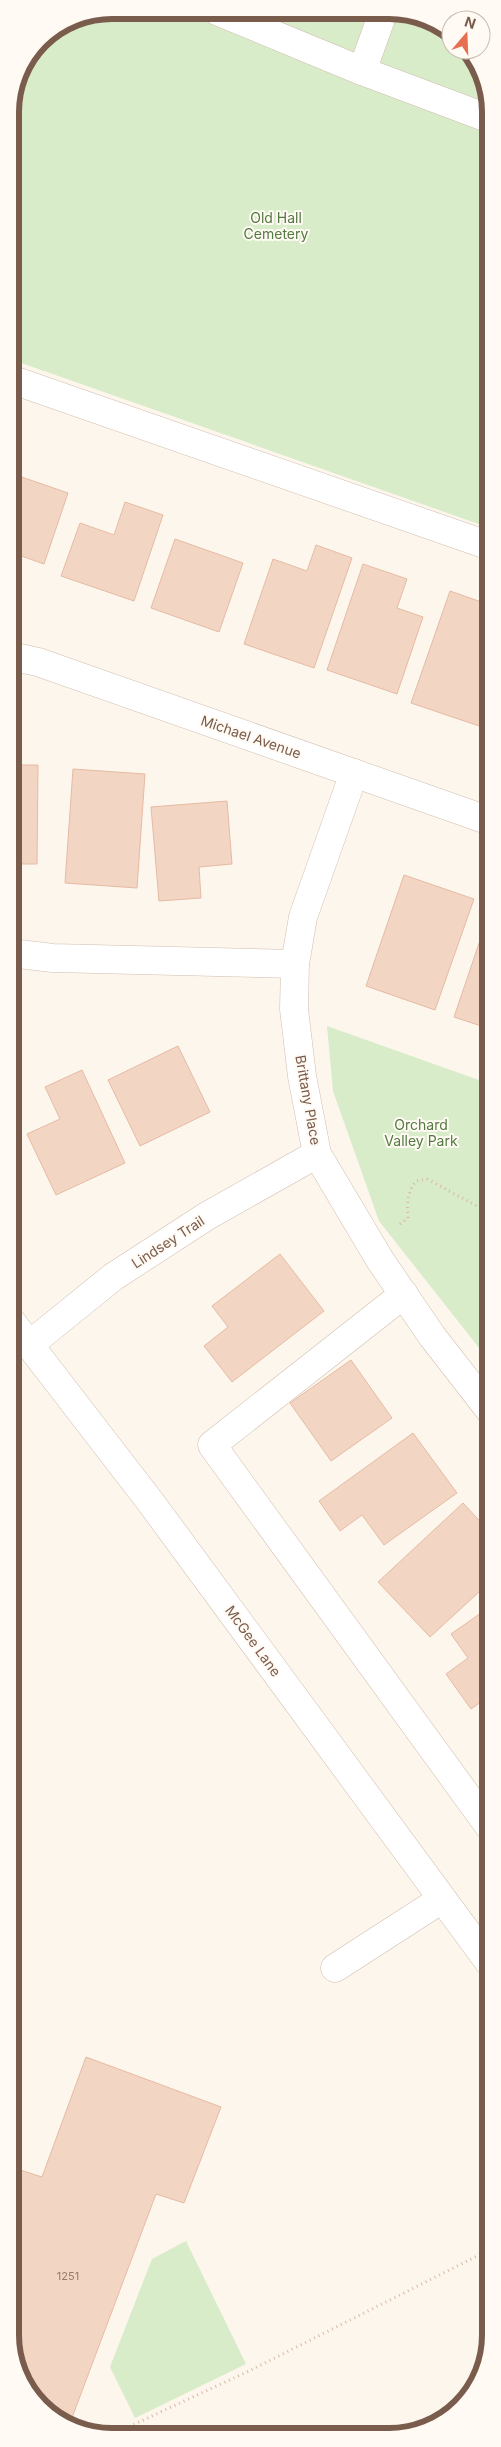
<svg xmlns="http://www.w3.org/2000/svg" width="501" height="2447" viewBox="0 0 501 2447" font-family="Inter,sans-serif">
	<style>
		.green { fill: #d8ecc9 }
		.building { fill: #f3d5c3; stroke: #e6bba3 }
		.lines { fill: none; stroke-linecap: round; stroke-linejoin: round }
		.minor-casing { stroke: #d1beb0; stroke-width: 29 }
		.path { stroke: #d9b8a5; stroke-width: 3; stroke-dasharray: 1 4; stroke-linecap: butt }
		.minor { stroke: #fff; stroke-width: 28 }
		.labels { text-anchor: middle; stroke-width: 4; stroke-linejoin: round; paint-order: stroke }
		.number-label { font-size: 11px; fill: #987a6a }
		.park-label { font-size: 14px; fill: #537a41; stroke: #fffaf3 }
		.street-label { font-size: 14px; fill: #7a5c4d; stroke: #fffaf3 }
		.rim { fill: none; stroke: #7a5c4d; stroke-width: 6 }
	</style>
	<rect width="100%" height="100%" fill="#fdf6ec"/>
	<g class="green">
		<polygon points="111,10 416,13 451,35 451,50 468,50 490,99 490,528 10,359 10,105 20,67 40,40 73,18"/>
		<polygon points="327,1026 490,1084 491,1363 379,1221 333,1091"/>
		<polygon points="186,2241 246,2364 135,2418 110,2367 152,2259"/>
	</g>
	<g class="building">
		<polygon points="10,473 68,493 44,564 10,552"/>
		<polygon points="125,502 163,515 134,601 61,576 80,523 114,535"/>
		<polygon points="175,539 243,563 219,632 151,608"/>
		<polygon points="316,545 352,558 314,668 244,644 273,559 307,571"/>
		<polygon points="363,564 407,579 397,608 423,617 397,694 327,670"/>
		<polygon points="450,591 490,605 490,629 487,638 490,639 490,721 488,729 411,703"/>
		<polygon points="10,765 38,765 37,864 10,864"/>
		<polygon points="73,769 145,774 137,888 65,883"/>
		<polygon points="227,801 232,864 199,867 201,898 159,901 151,807"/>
		<polygon points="404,875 474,899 435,1010 366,986"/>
		<polygon points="490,911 490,1029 454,1017"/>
		<polygon points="178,1046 210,1112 140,1146 108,1080"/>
		<polygon points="82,1070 125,1163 56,1195 27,1134 60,1119 45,1087"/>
		<polygon points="280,1254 324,1311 232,1382 204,1346 228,1327 212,1306"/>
		<polygon points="351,1360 392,1418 331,1461 290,1403"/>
		<polygon points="413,1433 457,1493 384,1545 362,1515 340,1531 319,1501"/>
		<polygon points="463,1503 491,1533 491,1581 430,1637 378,1582"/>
		<polygon points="491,1606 491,1695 471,1709 446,1674 468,1658 451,1634"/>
		<polygon points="86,2057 221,2107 184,2203 156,2194 70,2423 35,2403 11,2349 11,2167 42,2177"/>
	</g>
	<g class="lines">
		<g class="minor-casing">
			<g id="minor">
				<polyline points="217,11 362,71 490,119"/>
				<polyline points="362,71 383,13"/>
				<polyline points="10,379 490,546"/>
				<polyline points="10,656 38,662 490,821"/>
				<polyline points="354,773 303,917 295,964 294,1009 302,1076 317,1154 380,1260 432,1336 491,1412"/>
				<polyline points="10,953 53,958 295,964"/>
				<polyline points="404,1294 212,1445 491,1829"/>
				<polyline points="11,1321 152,1504 491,1965"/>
				<polyline points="29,1345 113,1277 207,1216 317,1154"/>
				<polyline points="335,1968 442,1899"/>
			</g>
		</g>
		<g class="path">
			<path d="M400,1224l8,-6c-1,-14 -1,-25 8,-37l11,-2 52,28 11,2"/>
			<polyline points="111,2435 249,2371 491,2249"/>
		</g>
		<use href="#minor" class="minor"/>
	</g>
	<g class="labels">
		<g class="number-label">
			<text x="68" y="2280">1251</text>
		</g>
		<g class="park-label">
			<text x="276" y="223">Old Hall<tspan x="276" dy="16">Cemetery</tspan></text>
			<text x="421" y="1130">Orchard<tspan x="421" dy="16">Valley Park</tspan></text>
		</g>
		<g class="street-label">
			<text transform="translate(251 737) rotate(19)" y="5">Michael Avenue</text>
			<text transform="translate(308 1100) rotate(80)" y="5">Brittany Place</text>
			<text transform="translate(168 1242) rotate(-33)" y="5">Lindsey Trail</text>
			<text transform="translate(253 1641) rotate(54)" y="5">McGee Lane</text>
		</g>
	</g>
	<path d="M0 0H501V2447H0ZM112 19H389A93 93 0 0 1 482 112V2335A93 93 0 0 1 389 2428H112A93 93 0 0 1 19 2335V112A93 93 0 0 1 112 19Z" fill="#fffaf3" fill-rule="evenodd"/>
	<path class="rim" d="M112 19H389A93 93 0 0 1 482 112V2335A93 93 0 0 1 389 2428H112A93 93 0 0 1 19 2335V112A93 93 0 0 1 112 19Z"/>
	<g transform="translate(466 35) rotate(19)"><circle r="24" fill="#fffaf3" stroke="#cabbb1"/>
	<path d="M0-4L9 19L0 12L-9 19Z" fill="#e76f51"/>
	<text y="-8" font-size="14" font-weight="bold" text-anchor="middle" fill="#7a5c4d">N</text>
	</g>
</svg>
